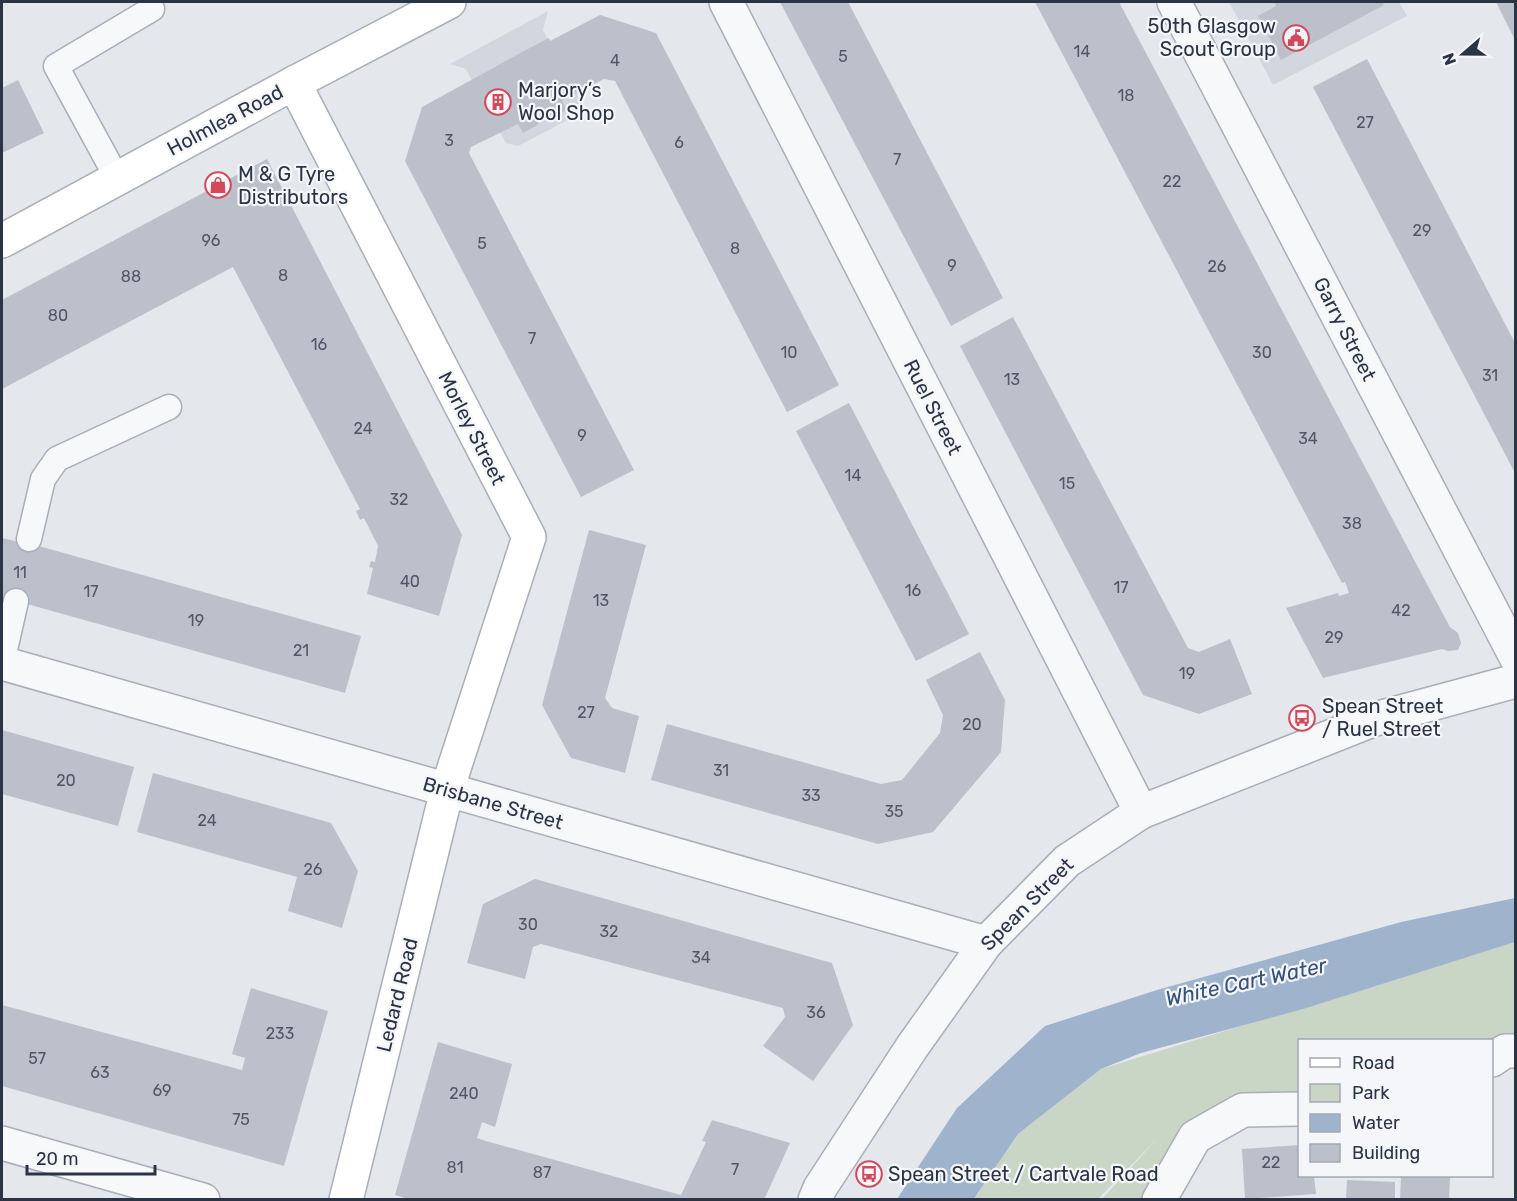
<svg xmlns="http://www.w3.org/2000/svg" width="1517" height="1201" viewBox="0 0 1517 1201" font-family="Rubik,sans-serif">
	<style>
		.built { fill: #d2d6de }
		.green { fill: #c9d6c5 }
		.water { fill: #9fb4cc }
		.building { fill: #bbc0ca }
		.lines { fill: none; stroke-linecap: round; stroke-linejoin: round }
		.lane-casing { stroke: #a9aeb7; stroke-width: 27 }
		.street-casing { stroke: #a9aeb7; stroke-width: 36 }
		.secondary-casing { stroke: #a9aeb7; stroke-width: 36 }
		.lane { stroke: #f7f8fa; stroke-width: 24 }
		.street { stroke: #f7f8fa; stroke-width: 33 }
		.secondary { stroke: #fff; stroke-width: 33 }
		.labels { text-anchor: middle; stroke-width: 4.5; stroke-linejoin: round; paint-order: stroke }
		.number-label { font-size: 16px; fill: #4f5766 }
		.poi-label { font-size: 20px; fill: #2b3445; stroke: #f4f6f9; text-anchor: start }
		.street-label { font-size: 20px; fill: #2b3445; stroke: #f4f6f9 }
		.water-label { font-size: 21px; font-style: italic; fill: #34527a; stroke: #f4f6f9 }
	</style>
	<rect width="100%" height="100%" fill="#e4e7ec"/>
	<g class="built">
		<polygon points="1229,2 1399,2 1407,16 1273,85"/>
		<polygon points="548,11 543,30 581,101 579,114 518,146 506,143 466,69 450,64"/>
	</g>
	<polygon class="green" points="1515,942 1515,1051 1492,1040 1300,1040 1299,1109 1243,1110 1159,1199 1102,1199 1158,1138 1098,1199 974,1200 1018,1134 1101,1069"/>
	<polygon class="water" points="1515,898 1515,942 1303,1009 1141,1053 1101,1069 1018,1134 974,1199 897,1199 957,1108 1045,1026 1157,990 1401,922"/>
	<g class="building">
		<polygon points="780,2 848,2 1003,298 951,326"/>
		<polygon points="1035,2 1119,2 1420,571 1450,627 1458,633 1461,643 1458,650 1448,651 1442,649 1323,678 1286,608 1338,593 1339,596 1349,593 1345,582 1342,583"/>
		<polygon points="1274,2 1382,2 1384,5 1281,60 1258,16 1276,6"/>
		<polygon points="1496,2 1515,2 1515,40"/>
		<polygon points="600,15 656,33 839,385 787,412 615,81 604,79 562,101 567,110 551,118 546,109 534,115 539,124 523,133 518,124 471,147 469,153 634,470 581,497 405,161 422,107 524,51 549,38 550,41"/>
		<polygon points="1367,59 1515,343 1515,473 1313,87"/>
		<polygon points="18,80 44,133 2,153 2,88"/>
		<polygon points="267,159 462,535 439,616 367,594 373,568 369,567 371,561 375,562 378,546 364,518 360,520 356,511 360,509 233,267 2,389 2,300"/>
		<polygon points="1013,317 1188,648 1199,652 1230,639 1252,694 1199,714 1143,695 960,346"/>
		<polygon points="849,403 969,634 916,661 796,431"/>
		<polygon points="589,530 646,545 605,698 612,708 639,716 625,773 571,758 542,705"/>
		<polygon points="2,538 46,548 361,636 345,693 2,597"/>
		<polygon points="980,652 1005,700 1001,752 933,832 878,844 651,780 667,724 881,784 902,780 940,733 943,715 926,680"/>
		<polygon points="2,730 134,767 118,826 2,794"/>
		<polygon points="153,773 331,823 358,871 342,928 288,911 297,877 137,832"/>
		<polygon points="535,879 832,963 853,1025 813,1081 763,1046 785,1017 783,1008 541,944 533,947 525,979 467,963 483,904"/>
		<polygon points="251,988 328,1011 284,1166 2,1086 2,1005 242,1070 245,1058 232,1054"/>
		<polygon points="438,1042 512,1064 495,1127 482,1122 477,1138 486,1141 681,1195 706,1142 702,1141 712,1120 790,1143 764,1200 412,1200 395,1195"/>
		<polygon points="1299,1145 1299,1176 1314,1176 1316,1194 1245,1199 1242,1149"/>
		<polygon points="1401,1176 1450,1177 1449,1200 1400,1200"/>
		<polygon points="1347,1180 1395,1182 1395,1200 1346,1200"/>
	</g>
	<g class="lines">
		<g class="lane-casing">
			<g id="lane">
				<polyline points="117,178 56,66 152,9"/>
				<polyline points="29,539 43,479 57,459 169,407"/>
				<polyline points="2,663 16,601"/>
			</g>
		</g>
		<g class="street-casing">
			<g id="street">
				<polyline points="726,2 1141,812"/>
				<polyline points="1174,2 1516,657"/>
				<polyline points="2,663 986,943"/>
				<polyline points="1492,1060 1505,1051 1516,1051"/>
				<polyline points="2,1143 203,1200"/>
				<polyline points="815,1200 820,1188 912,1047 986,943 1067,861 1141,812 1375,719 1516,681"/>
				<polyline points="1159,1200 1195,1137 1243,1110 1300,1109"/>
			</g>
		</g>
		<g class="secondary-casing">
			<g id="secondary">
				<polyline points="294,83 529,537 447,790 346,1200"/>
				<polyline points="2,241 294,83 449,2"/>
			</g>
		</g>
		<use href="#lane" class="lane"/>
		<use href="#street" class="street"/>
		<use href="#secondary" class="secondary"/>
	</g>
	<defs>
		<g id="civic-ring" transform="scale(1.35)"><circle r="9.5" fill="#f4f6f9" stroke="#d1495b" stroke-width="1.5"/><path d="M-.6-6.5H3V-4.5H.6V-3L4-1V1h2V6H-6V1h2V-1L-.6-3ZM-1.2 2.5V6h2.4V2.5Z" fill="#d1495b"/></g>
		<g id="building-ring" transform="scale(1.35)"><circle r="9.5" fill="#f4f6f9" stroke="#d1495b" stroke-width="1.5"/><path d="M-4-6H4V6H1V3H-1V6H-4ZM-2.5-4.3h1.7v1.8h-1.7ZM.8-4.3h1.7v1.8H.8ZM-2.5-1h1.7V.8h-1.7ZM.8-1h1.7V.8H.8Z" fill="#d1495b"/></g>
		<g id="shop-ring" transform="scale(1.35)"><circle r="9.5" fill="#f4f6f9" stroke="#d1495b" stroke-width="1.5"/><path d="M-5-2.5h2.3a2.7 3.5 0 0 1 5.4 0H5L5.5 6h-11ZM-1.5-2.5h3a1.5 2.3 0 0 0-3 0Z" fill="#d1495b"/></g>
		<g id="bus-ring" transform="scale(1.35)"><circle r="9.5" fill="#f4f6f9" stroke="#d1495b" stroke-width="1.5"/><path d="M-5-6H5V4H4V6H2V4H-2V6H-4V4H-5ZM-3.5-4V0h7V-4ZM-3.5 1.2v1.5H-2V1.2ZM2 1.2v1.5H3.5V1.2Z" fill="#d1495b"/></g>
	</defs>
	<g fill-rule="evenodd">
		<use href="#civic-ring" x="1296" y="38"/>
		<use href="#building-ring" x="498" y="102"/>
		<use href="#shop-ring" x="218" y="185"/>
		<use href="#bus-ring" x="1302" y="718"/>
		<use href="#bus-ring" x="869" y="1174"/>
	</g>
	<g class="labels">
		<g class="number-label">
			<text x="1082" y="57">14</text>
			<text x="843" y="62">5</text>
			<text x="615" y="66">4</text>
			<text x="1126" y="101">18</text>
			<text x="1365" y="128">27</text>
			<text x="449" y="146">3</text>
			<text x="679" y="148">6</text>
			<text x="897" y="165">7</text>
			<text x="1172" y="187">22</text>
			<text x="1422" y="236">29</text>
			<text x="211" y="246">96</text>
			<text x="482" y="249">5</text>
			<text x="735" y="254">8</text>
			<text x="952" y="271">9</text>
			<text x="1217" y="272">26</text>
			<text x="283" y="281">8</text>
			<text x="131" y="282">88</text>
			<text x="58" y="321">80</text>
			<text x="532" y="344">7</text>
			<text x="319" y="350">16</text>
			<text x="789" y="358">10</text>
			<text x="1262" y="358">30</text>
			<text x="1490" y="381">31</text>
			<text x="1012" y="385">13</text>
			<text x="363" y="434">24</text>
			<text x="582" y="441">9</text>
			<text x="1308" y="444">34</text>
			<text x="853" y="481">14</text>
			<text x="1067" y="489">15</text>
			<text x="399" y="505">32</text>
			<text x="1352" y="529">38</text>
			<text x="20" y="578">11</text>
			<text x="410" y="587">40</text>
			<text x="1121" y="593">17</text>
			<text x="913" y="596">16</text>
			<text x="91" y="597">17</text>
			<text x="601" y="606">13</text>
			<text x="1401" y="616">42</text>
			<text x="196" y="626">19</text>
			<text x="1334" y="643">29</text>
			<text x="301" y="656">21</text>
			<text x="1187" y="679">19</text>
			<text x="586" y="718">27</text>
			<text x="972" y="730">20</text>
			<text x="721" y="776">31</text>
			<text x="66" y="786">20</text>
			<text x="811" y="801">33</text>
			<text x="894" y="817">35</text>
			<text x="207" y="826">24</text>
			<text x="313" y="875">26</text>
			<text x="528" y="930">30</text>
			<text x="609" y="937">32</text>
			<text x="701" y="963">34</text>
			<text x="816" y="1018">36</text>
			<text x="280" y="1039">233</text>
			<text x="37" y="1064">57</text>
			<text x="100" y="1078">63</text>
			<text x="162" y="1096">69</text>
			<text x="464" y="1099">240</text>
			<text x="241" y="1125">75</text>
			<text x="1271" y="1168">22</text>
			<text x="455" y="1173">81</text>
			<text x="735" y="1175">7</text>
			<text x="542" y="1178">87</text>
		</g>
		<g class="poi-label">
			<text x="1276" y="33" text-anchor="end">50th Glasgow<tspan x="1276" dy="23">Scout Group</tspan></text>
			<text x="518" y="97">Marjory’s<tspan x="518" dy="23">Wool Shop</tspan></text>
			<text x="238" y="181">M &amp; G Tyre<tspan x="238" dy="23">Distributors</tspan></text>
			<text x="1322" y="713">Spean Street<tspan x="1322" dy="23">/ Ruel Street</tspan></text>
			<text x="888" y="1181">Spean Street / Cartvale Road</text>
		</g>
		<g class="street-label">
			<text transform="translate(225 120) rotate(-28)" y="7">Holmlea Road</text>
			<text transform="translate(1345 329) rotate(63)" y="7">Garry Street</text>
			<text transform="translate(933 407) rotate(63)" y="7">Ruel Street</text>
			<text transform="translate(472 428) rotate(63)" y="7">Morley Street</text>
			<text transform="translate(493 803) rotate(16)" y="7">Brisbane Street</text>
			<text transform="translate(1027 904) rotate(-45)" y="7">Spean Street</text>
			<text transform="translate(397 995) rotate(-76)" y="7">Ledard Road</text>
		</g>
		<g class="water-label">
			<text transform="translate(1246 982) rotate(-12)" y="7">White Cart Water</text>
		</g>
	</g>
	<rect width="1517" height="1201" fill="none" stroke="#2b3445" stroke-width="6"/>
	<rect x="1298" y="1039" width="195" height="138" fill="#f4f6f9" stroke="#a4a8b1" stroke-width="1.5"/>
	<rect x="1310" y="1058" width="30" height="9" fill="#ffffff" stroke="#a4a8b1" stroke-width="1.5"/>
	<text x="1352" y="1069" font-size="18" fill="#2b3445">Road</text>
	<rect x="1310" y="1084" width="30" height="18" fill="#c9d6c5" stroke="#a4a8b1" stroke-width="1.5"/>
	<text x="1352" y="1099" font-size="18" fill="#2b3445">Park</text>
	<rect x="1310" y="1114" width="30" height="18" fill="#9fb4cc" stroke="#a4a8b1" stroke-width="1.5"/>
	<text x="1352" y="1129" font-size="18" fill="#2b3445">Water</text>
	<rect x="1310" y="1144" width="30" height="18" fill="#bbc0ca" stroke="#a4a8b1" stroke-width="1.5"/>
	<text x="1352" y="1159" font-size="18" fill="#2b3445">Building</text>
	<g transform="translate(1463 54) rotate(250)" stroke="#f4f6f9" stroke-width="4.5" paint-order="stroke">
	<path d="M0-4.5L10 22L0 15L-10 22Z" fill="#2b3445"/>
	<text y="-9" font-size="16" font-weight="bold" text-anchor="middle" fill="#2b3445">N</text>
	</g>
	<path d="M27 1165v9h128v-9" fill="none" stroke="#2b3445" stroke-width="3"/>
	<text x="36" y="1165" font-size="18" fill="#2b3445" stroke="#f4f6f9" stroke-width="4.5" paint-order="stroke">20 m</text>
</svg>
